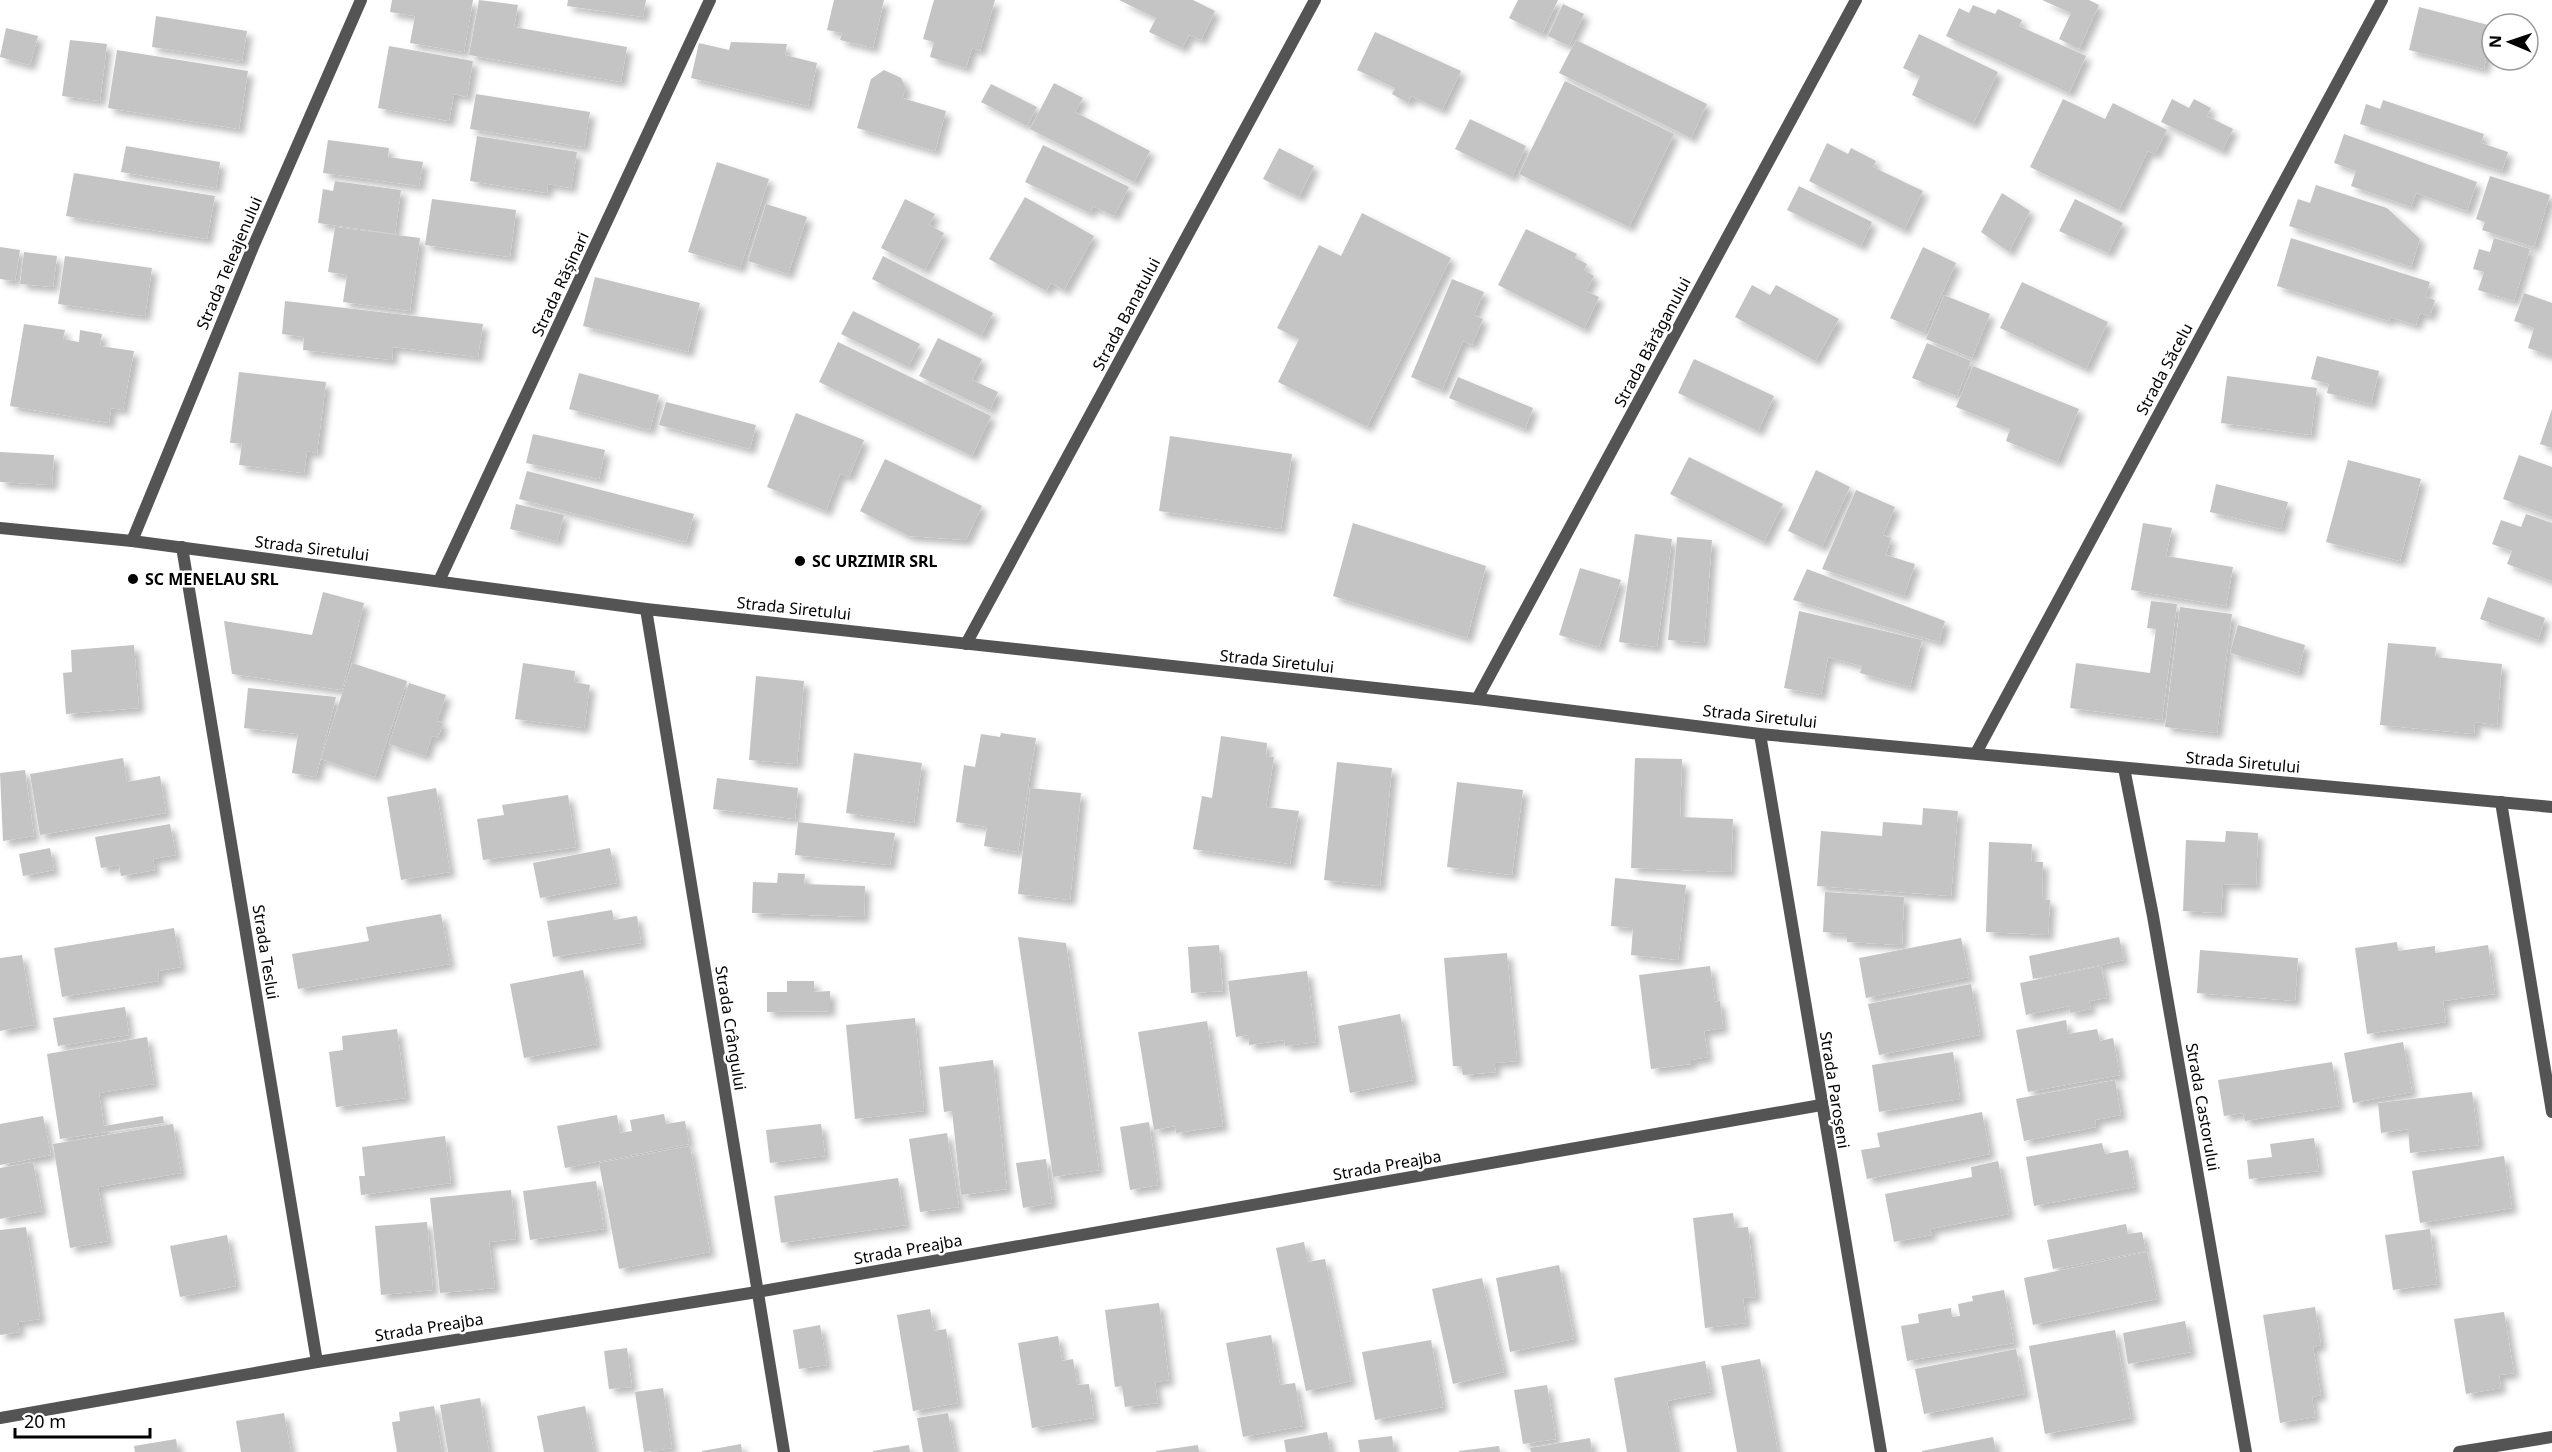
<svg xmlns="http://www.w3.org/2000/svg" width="2552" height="1452" viewBox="0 0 2552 1452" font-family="'Noto Sans',sans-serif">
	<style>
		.building { fill: #c4c4c4; filter: url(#shadow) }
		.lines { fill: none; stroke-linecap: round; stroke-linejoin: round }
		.minor { stroke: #545454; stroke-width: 12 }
		.tertiary { stroke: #545454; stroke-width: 12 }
		.poi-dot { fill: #000; stroke: #fff; stroke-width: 2 }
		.labels { text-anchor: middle; stroke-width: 5; stroke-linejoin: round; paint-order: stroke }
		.street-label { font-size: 16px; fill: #000; stroke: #fff }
		.poi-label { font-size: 16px; font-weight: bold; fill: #000; stroke: #fff; text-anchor: start }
	</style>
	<defs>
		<filter id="shadow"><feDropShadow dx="5.5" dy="5.5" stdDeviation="3" flood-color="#0004"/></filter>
	</defs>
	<rect width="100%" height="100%" fill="#fff"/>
	<g class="building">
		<polygon points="392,0 473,0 464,52 410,43 415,16 390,12"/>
		<polygon points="479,0 518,5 514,27 627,47 621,82 469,55"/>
		<polygon points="568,0 646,0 643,17 567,6"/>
		<polygon points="834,0 884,0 873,48 840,40 842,33 827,30"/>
		<polygon points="934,0 995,0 980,51 972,48 966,68 930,57 934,42 923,39"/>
		<polygon points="1119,0 1193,0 1215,11 1201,40 1189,35 1182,48 1149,32 1156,18"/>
		<polygon points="1518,0 1558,0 1542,34 1509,18"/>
		<polygon points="2042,0 2089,0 2099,5 2079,49 2059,39 2071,13"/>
		<polygon points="1563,4 1584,14 1569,46 1548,36"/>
		<polygon points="1973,5 1995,14 1998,9 2022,20 2019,26 2086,56 2069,93 1946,36 1959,8 1969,13"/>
		<polygon points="2419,7 2492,26 2484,69 2409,50"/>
		<polygon points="156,16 247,31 242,61 152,47"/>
		<polygon points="6,28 38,36 30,65 0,57"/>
		<polygon points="1375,32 1461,71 1442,110 1411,96 1408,103 1392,94 1395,88 1357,70"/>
		<polygon points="1919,34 1998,72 1973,124 1912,95 1920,76 1903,68"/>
		<polygon points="70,40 107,44 100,101 62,96"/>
		<polygon points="1576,40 1707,104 1691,138 1559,73"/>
		<polygon points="731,42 787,44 785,55 817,63 808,106 691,78 699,43 729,50"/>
		<polygon points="389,46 473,61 467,97 454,94 449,121 378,108"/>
		<polygon points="117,50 248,71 239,129 108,108"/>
		<polygon points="884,70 901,78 906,88 902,98 946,111 935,151 857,128 871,79"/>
		<polygon points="1565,81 1674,134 1629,227 1519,174"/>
		<polygon points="1054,83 1083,98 1075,112 1150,151 1134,182 1030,129"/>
		<polygon points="991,84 1037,107 1027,126 981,102"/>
		<polygon points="476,94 590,112 584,147 470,129"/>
		<polygon points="2063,99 2105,119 2113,103 2167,130 2155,154 2148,151 2119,210 2030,167"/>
		<polygon points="2172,99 2189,108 2194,99 2211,108 2207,116 2233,129 2222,151 2161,122"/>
		<polygon points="2383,100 2484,134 2481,143 2508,152 2502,171 2360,124 2366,104 2380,109"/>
		<polygon points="1470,119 1526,146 1512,177 1455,149"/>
		<polygon points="2344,134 2477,182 2467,211 2416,193 2411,207 2351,186 2356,171 2334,163"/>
		<polygon points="477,136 577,152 571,188 548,184 547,193 470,181"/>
		<polygon points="328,140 389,148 388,157 423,162 419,186 323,173"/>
		<polygon points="1827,143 1848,154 1851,148 1876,161 1873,167 1923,191 1904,230 1809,181"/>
		<polygon points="1043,145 1129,187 1114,216 1093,206 1090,213 1025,182"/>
		<polygon points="126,146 220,162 216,188 121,172"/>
		<polygon points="1279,148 1314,166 1299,197 1263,179"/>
		<polygon points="717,162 769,179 740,268 688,252"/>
		<polygon points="74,173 215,196 207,239 66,216"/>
		<polygon points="2490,176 2550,195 2534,247 2482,230 2485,222 2476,219"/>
		<polygon points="335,181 401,190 395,234 318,223 323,189 333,191"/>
		<polygon points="2316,185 2387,208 2420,239 2411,267 2289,226 2298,199 2310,203"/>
		<polygon points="1799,186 1872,222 1861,246 1787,210"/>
		<polygon points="2002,193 2030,211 2009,252 1981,232"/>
		<polygon points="1025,197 1094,236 1064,290 1051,283 1046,291 989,259"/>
		<polygon points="432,199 516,210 510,257 425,245"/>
		<polygon points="905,199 935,214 929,225 944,233 925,270 881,248"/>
		<polygon points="2075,199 2123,223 2108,253 2059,231"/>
		<polygon points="766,204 807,217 788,274 748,261"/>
		<polygon points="1362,213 1451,258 1367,427 1278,382 1299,339 1277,328 1319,245 1341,256"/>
		<polygon points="335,227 420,238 410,311 343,302 347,275 328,272"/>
		<polygon points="1526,229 1577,254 1575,258 1587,264 1584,270 1594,276 1586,291 1599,297 1584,329 1498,285"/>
		<polygon points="2291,238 2430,282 2425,297 2435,300 2430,316 2420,313 2416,325 2390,317 2389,321 2277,286"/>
		<polygon points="2494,238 2530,249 2514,301 2478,290 2484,272 2473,269 2479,249 2490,252"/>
		<polygon points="0,247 20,250 15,281 0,279"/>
		<polygon points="1923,247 1956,263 1924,333 1890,318"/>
		<polygon points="24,252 57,256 53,287 20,284"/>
		<polygon points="65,256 152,268 145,316 58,304"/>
		<polygon points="883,256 993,313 981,336 872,279"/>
		<polygon points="595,277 700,303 688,352 583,326"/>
		<polygon points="1452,279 1484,292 1474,315 1483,319 1472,345 1463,341 1442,390 1411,377"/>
		<polygon points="2022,282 2108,322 2086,369 2000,328"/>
		<polygon points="1752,285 1770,295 1776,285 1839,319 1815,361 1735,317"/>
		<polygon points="2524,293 2552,303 2552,356 2528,348 2534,328 2514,321"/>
		<polygon points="1944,295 1990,314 1972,358 1926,339"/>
		<polygon points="285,301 483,324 478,357 393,347 392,360 303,350 304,337 282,334"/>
		<polygon points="853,311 920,344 908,367 841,334"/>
		<polygon points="24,324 65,330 63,339 79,342 80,330 102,334 100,346 134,351 123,410 111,408 109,423 10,406"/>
		<polygon points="938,338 982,359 972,380 998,392 990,410 919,376"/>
		<polygon points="838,342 991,416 972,456 819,382"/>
		<polygon points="1927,343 1971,361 1957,396 1912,378"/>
		<polygon points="2317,356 2379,371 2371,404 2327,393 2329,384 2311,379"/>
		<polygon points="1694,359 1774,396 1758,431 1678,393"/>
		<polygon points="1973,366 2079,409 2057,462 2006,441 2010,429 1956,407"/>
		<polygon points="239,372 326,382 317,453 307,451 304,473 239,465 242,443 230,443"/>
		<polygon points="579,373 659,395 650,430 569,409"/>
		<polygon points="2227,376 2317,388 2311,435 2221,423"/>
		<polygon points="1458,377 1533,408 1525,429 1449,398"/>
		<polygon points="666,402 756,425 750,449 659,425"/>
		<polygon points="2552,409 2552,448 2540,444"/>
		<polygon points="796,413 864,440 849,477 840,474 826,511 767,487"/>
		<polygon points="533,434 605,450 599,479 526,463"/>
		<polygon points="1170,436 1292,454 1281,529 1159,511"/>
		<polygon points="0,452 54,455 52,485 0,482"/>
		<polygon points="2519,455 2552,467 2552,517 2503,499"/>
		<polygon points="1689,457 1783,504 1764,542 1670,494"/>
		<polygon points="885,459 982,506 966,540 909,536 860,511"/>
		<polygon points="2348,460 2421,479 2400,561 2326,542"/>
		<polygon points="1816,470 1850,487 1822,547 1788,531"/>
		<polygon points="527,471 694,514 686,542 519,499"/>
		<polygon points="2216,484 2288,502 2281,529 2210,512"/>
		<polygon points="1856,490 1895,507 1883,535 1891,538 1886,555 1915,564 1904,596 1822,569"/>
		<polygon points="516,504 564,515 557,541 510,529"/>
		<polygon points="2526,514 2552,523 2552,581 2507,564 2512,551 2492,544 2501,520 2521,527"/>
		<polygon points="1353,523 1486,566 1467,638 1333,596"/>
		<polygon points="2143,523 2172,528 2166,556 2233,567 2226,606 2131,590"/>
		<polygon points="1635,534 1672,539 1657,647 1619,642"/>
		<polygon points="1677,537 1712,540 1704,643 1668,640"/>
		<polygon points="1580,568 1621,580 1599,647 1559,635"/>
		<polygon points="1807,569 1945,621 1939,642 1793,600"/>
		<polygon points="323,592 364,603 342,690 232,674 224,621 312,635"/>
		<polygon points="2488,597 2545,618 2538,640 2480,619"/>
		<polygon points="2151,601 2177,604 2162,720 2070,708 2076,663 2150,673 2156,629 2147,628"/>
		<polygon points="2180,607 2232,614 2217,733 2165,727"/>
		<polygon points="1799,611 1922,640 1910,687 1860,673 1862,666 1828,657 1821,695 1784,688"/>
		<polygon points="2238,625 2305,645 2298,673 2230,653"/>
		<polygon points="2388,643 2436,647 2435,657 2502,664 2497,725 2475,722 2474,734 2380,725"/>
		<polygon points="134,645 139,708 66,714 63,673 72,672 71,650"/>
		<polygon points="352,663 407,681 375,777 321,759"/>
		<polygon points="523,663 575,671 574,682 590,685 584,728 515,719"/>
		<polygon points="756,676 804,681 797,764 749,760"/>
		<polygon points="409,683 446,695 437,721 443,723 438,738 432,736 425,756 389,744"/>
		<polygon points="248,688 336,697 316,777 292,773 298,734 244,728"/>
		<polygon points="1001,733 1036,738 1018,852 984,846 987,827 956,822 964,765 975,767 981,734 1000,737"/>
		<polygon points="1221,736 1267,743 1266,756 1274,757 1266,807 1299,811 1290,864 1193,849 1202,796 1212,798"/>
		<polygon points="854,753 922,763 914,823 846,813"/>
		<polygon points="123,758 127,782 160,776 166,813 40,835 30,774"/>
		<polygon points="1635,758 1682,759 1680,817 1733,819 1731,872 1631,868"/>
		<polygon points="1337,762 1392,768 1380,886 1324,880"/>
		<polygon points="25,770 34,836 3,841 0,773"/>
		<polygon points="717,778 798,788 795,819 713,809"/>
		<polygon points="1457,782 1523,790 1512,875 1447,867"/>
		<polygon points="436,788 450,872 401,880 387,797"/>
		<polygon points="1030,788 1081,793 1070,900 1018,894"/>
		<polygon points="568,795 576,847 483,860 477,819 504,815 502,805"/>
		<polygon points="1923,808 1958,811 1951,896 1817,886 1821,831 1882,836 1883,822 1922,825"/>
		<polygon points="798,822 895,833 890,865 795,855"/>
		<polygon points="170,824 176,855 153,859 155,870 121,876 119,865 101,868 95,837"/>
		<polygon points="2226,831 2258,833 2256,885 2223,884 2221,913 2183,911 2186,840 2225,842"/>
		<polygon points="1989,842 2032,844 2031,862 2043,862 2042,899 2050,900 2048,935 1986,932"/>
		<polygon points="50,848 54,870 23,876 19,854"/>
		<polygon points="610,848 617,883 540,898 533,863"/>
		<polygon points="778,873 805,874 804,884 865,886 864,917 752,913 753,882 777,883"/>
		<polygon points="1615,878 1686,885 1678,960 1631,955 1633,928 1611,926"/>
		<polygon points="1825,892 1904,897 1902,945 1847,942 1847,934 1823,932"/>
		<polygon points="612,910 614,920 637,916 641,943 553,957 547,921"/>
		<polygon points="441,914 450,964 298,989 292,954 369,941 366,927"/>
		<polygon points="174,928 181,967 158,971 159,981 62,997 54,948"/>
		<polygon points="1018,937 1066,943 1099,1170 1053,1177"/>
		<polygon points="2119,937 2124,960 2033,979 2029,956"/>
		<polygon points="1961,938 1969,977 1866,998 1859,958"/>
		<polygon points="2397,942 2398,951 2435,946 2435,953 2488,945 2495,994 2443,1001 2446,1022 2367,1034 2355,948"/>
		<polygon points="1219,945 1223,991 1191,993 1188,947"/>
		<polygon points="2200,950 2298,958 2295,1001 2197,993"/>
		<polygon points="1507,953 1517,1061 1494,1063 1496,1072 1463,1075 1461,1066 1453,1066 1444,958"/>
		<polygon points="22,955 34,1025 0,1031 0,958"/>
		<polygon points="1710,966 1715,1002 1720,1001 1723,1028 1704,1031 1708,1057 1691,1060 1691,1064 1651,1069 1639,975"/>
		<polygon points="2101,966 2107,998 2089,1001 2091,1009 2070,1013 2069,1006 2026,1015 2020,983"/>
		<polygon points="583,970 597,1044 524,1058 510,984"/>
		<polygon points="1307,971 1316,1042 1285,1046 1284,1040 1249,1045 1248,1035 1236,1037 1228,981"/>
		<polygon points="787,981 814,981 814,992 830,991 830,1011 767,1012 767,992 787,992"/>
		<polygon points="1971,984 1980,1035 1879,1055 1868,1004"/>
		<polygon points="125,1007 129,1035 58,1046 53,1018"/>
		<polygon points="1400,1014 1413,1080 1350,1093 1338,1026"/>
		<polygon points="915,1018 924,1111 855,1119 846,1025"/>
		<polygon points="2066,1020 2068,1034 2097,1029 2100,1041 2113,1038 2120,1075 2028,1092 2016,1030"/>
		<polygon points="1207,1021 1223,1126 1176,1133 1175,1126 1154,1130 1138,1032"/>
		<polygon points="397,1029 406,1098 336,1107 329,1052 343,1050 342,1036"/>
		<polygon points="147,1037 154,1084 99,1093 104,1126 163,1116 164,1123 60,1139 47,1054"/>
		<polygon points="2403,1042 2412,1092 2353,1103 2344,1053"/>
		<polygon points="1953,1052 1960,1099 1879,1112 1872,1065"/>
		<polygon points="993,1060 1007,1189 961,1195 952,1111 944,1112 939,1067"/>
		<polygon points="2332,1062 2339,1106 2245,1121 2243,1113 2224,1116 2218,1080"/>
		<polygon points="2115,1080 2121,1115 2095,1120 2096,1127 2024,1141 2016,1099"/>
		<polygon points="2472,1092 2479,1145 2410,1153 2408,1129 2381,1133 2378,1103"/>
		<polygon points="1982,1112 1990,1154 1867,1179 1861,1150 1880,1147 1877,1133"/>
		<polygon points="664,1114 666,1124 685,1121 689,1144 565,1168 557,1126 617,1115 620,1133 632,1131 630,1120"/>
		<polygon points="43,1116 51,1155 0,1165 0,1124"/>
		<polygon points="1149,1122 1158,1185 1130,1190 1120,1127"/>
		<polygon points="173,1124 181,1173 98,1187 108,1241 70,1248 53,1144"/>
		<polygon points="821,1124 825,1156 770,1163 766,1130"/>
		<polygon points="947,1133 959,1207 920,1212 909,1139"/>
		<polygon points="445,1136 451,1183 361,1195 359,1176 365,1176 362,1147"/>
		<polygon points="2314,1138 2319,1171 2249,1179 2247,1160 2272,1157 2270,1144"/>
		<polygon points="2102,1143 2105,1154 2128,1150 2135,1187 2034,1206 2026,1157"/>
		<polygon points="690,1146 710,1252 619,1269 599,1163"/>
		<polygon points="2504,1156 2512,1208 2420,1223 2412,1171"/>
		<polygon points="1046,1159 1052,1203 1023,1208 1016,1163"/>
		<polygon points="1998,1161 2009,1214 1930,1229 1932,1235 1894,1242 1885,1194 1972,1177 1971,1167"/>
		<polygon points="33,1162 42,1211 0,1219 0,1168"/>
		<polygon points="898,1178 906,1225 781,1243 774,1196"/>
		<polygon points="596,1181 604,1229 530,1240 523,1191"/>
		<polygon points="511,1190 516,1239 489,1242 495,1288 440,1293 430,1198"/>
		<polygon points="1733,1213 1735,1228 1748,1227 1756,1297 1743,1298 1746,1323 1705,1328 1693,1218"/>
		<polygon points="427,1222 433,1290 381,1295 375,1226"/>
		<polygon points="2126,1224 2128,1234 2142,1232 2146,1251 2053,1269 2047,1240"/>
		<polygon points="26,1227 40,1319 18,1322 20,1332 0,1335 0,1230"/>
		<polygon points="2430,1229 2437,1284 2393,1290 2385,1235"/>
		<polygon points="227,1235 236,1286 180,1297 170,1246"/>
		<polygon points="1304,1242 1308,1262 1325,1259 1351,1381 1306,1391 1276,1248"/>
		<polygon points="2147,1252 2157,1299 2033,1325 2024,1278"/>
		<polygon points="1559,1265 1574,1339 1510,1352 1496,1278"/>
		<polygon points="1482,1278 1504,1372 1453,1384 1432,1289"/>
		<polygon points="2004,1290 2014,1343 1907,1361 1901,1326 1919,1323 1918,1314 1951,1308 1952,1317 1960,1316 1958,1304 1973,1301 1972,1296"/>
		<polygon points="1159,1303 1169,1380 1155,1382 1158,1403 1125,1407 1122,1386 1115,1387 1105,1310"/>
		<polygon points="2315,1307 2321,1345 2313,1347 2321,1395 2312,1397 2315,1417 2280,1423 2263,1315"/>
		<polygon points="930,1309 934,1331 946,1329 958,1403 913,1411 897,1315"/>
		<polygon points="2504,1312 2514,1373 2499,1375 2501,1388 2466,1394 2454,1319"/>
		<polygon points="2185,1321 2191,1352 2128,1364 2123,1333"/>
		<polygon points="820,1325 827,1365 799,1369 793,1330"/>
		<polygon points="2115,1330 2131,1418 2045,1434 2029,1346"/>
		<polygon points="1271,1335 1280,1385 1295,1383 1303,1426 1243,1437 1226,1343"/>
		<polygon points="1058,1336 1062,1361 1073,1359 1077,1385 1089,1384 1094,1418 1032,1428 1018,1343"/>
		<polygon points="1431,1340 1443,1407 1375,1420 1362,1352"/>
		<polygon points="627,1348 632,1387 609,1389 604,1351"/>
		<polygon points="2016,1349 2025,1394 1924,1414 1915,1369"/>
		<polygon points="1760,1359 1778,1452 1737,1452 1721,1366"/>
		<polygon points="1705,1361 1711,1392 1667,1401 1677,1452 1627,1452 1614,1378"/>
		<polygon points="1547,1385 1556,1439 1523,1444 1514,1390"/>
		<polygon points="663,1388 672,1448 644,1452 635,1392"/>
		<polygon points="480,1398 489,1452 448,1452 440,1405"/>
		<polygon points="434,1406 442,1452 397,1452 392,1422 400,1421 399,1412"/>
		<polygon points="585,1406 594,1452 544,1452 537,1416"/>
		<polygon points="284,1413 291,1452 241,1452 236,1421"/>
		<polygon points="948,1413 955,1452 923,1452 917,1418"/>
		<polygon points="1327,1432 1331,1452 1286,1452 1284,1440"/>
		<polygon points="1392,1436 1394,1452 1360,1452 1358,1440"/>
		<polygon points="1993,1437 1996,1452 1922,1452 1922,1451"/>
		<polygon points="1590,1438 1592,1452 1531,1452 1530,1448"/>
		<polygon points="176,1439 178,1452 135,1452 134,1446"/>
		<polygon points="741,1444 742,1452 702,1452 702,1451"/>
		<polygon points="909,1445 910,1452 873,1452 873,1451"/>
		<polygon points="1198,1445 1199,1452 1156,1452 1156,1451"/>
		<polygon points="1499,1446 1500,1452 1459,1452 1459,1451"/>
	</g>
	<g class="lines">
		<g class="minor">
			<polyline points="132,541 253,247 361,0"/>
			<polyline points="182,547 317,1362"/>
			<polyline points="439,581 710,0"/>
			<polyline points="646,609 784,1452"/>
			<polyline points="966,644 1315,0"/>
			<polyline points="1477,699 1856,0"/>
			<polyline points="1760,734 1881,1452"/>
			<polyline points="1976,753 2382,0"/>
			<polyline points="2124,768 2153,916 2246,1452"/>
			<polyline points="2501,802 2552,1112"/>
			<polyline points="0,1418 317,1362 757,1292 1821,1105"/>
			<polyline points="2459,1452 2552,1437"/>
		</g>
		<polyline class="tertiary" points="0,528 132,541 646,609 1477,699 1760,734 2552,807"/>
	</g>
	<g class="poi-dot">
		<circle cx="800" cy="561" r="6"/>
		<circle cx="133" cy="579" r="6"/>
	</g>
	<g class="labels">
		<g class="street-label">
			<text transform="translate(229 263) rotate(-67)" y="6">Strada Teleajenului</text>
			<text transform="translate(560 284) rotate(-65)" y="6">Strada Rășinari</text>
			<text transform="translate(1126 314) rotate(-62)" y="6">Strada Banatului</text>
			<text transform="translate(1652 342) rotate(-62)" y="6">Strada Bărăganului</text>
			<text transform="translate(2164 369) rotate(-62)" y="6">Strada Săcelu</text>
			<text transform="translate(312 548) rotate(7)" y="6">Strada Siretului</text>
			<text transform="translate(794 608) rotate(6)" y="6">Strada Siretului</text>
			<text transform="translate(1277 661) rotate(6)" y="6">Strada Siretului</text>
			<text transform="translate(1760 716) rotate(6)" y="6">Strada Siretului</text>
			<text transform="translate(2243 762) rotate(5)" y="6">Strada Siretului</text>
			<text transform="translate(266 952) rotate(81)" y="6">Strada Teslui</text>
			<text transform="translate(731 1028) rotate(81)" y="6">Strada Crângului</text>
			<text transform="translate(1835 1090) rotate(81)" y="6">Strada Paroșeni</text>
			<text transform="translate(2203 1107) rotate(80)" y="6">Strada Castorului</text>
			<text transform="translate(1387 1165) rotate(-10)" y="6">Strada Preajba</text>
			<text transform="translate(908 1249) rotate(-10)" y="6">Strada Preajba</text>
			<text transform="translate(429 1327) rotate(-9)" y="6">Strada Preajba</text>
		</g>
		<g class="poi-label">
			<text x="812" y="567">SC URZIMIR SRL</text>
			<text x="145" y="585">SC MENELAU SRL</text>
		</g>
	</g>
	<g transform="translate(2510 42) rotate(272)"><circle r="28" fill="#ffffff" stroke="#999999" stroke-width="1.5"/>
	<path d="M0-4.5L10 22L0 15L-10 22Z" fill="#000000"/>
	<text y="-9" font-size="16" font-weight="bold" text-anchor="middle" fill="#000000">N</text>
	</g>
	<path d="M15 1428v9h135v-9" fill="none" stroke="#000000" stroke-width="3"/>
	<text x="24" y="1428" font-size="18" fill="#000000" stroke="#ffffff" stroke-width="4.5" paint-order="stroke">20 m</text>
</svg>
